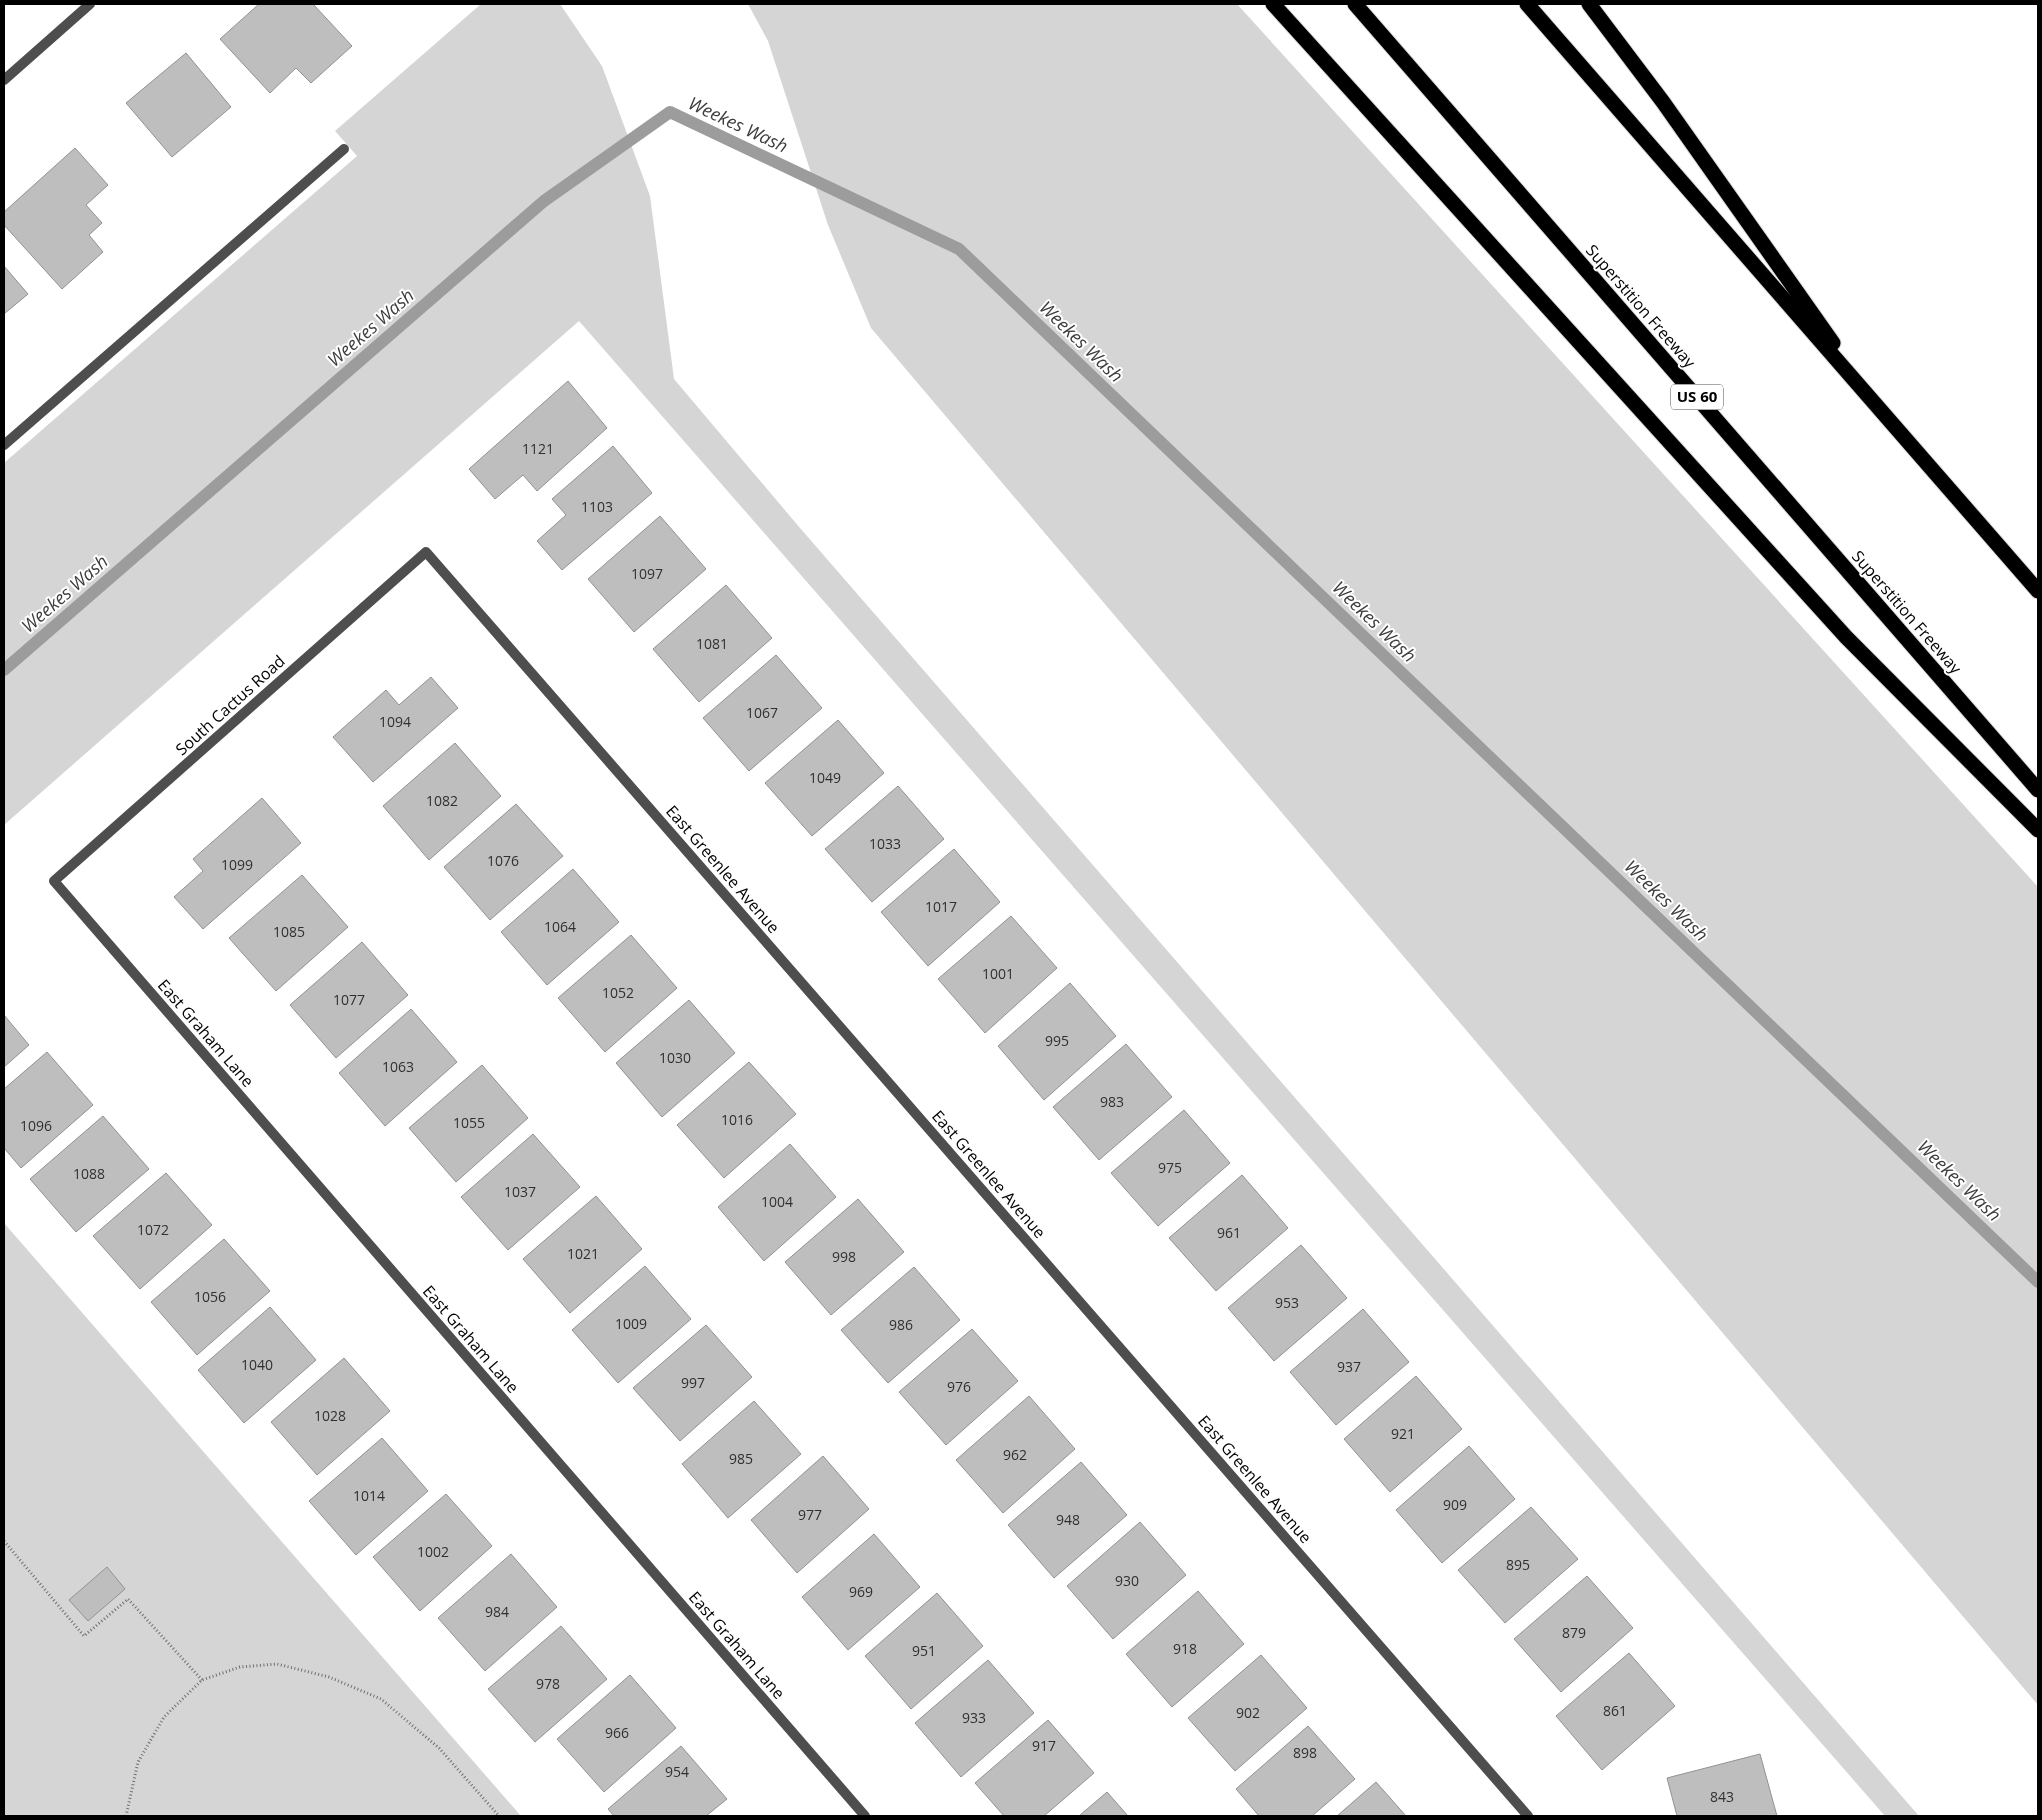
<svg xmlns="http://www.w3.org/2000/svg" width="2042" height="1820" viewBox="0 0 2042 1820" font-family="'Open Sans',sans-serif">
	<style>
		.green { fill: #d5d5d5 }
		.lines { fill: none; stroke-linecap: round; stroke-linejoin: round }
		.stream { stroke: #9c9c9c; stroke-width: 12 }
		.building { fill: #bebebe; stroke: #929292 }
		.motorway-casing { stroke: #dbdbdb; stroke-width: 17 }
		.path { stroke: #707070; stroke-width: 3; stroke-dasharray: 1 2.5; stroke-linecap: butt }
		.service { stroke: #4e4e4e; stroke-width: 10 }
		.minor { stroke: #4e4e4e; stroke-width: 10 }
		.motorway { stroke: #000; stroke-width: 15 }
		.labels { text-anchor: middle; stroke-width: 4; stroke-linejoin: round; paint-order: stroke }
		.number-label { font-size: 14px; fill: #303030 }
		.shield { fill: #fff; stroke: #4c4c4c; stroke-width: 1 }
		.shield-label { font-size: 15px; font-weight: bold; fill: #000 }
		.street-label { font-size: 16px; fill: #000; stroke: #fff }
		.water-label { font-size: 18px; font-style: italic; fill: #3d3d3d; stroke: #fff }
	</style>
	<rect width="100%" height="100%" fill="#fff"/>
	<g class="green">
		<polygon points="481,4 560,4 602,66 650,196 674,379 800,528 1919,1816 1885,1816 579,321 4,825 4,463 357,156 335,131"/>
		<polygon points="748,4 1237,4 2038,887 2038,1705 871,328 828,225 768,41"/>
		<polygon points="4,1223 521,1816 4,1816"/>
	</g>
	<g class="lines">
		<polyline class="stream" points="4,670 544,201 670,112 959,249 2038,1282"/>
	</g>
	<g class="building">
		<polygon points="259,4 313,4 352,46 311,83 296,68 270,93 220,39"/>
		<polygon points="186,53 231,107 172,157 126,103"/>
		<polygon points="75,148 108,185 86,205 102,223 89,235 103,252 62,289 4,225 4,212"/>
		<polygon points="4,266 28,294 4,314"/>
		<polygon points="568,381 607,428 537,491 523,475 495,499 469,469"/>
		<polygon points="613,446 652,493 562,570 537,541 566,515 552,499"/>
		<polygon points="660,516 706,569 634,632 588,579"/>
		<polygon points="726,585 772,638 699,702 653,649"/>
		<polygon points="776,655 822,708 749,771 703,718"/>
		<polygon points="431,677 458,708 373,782 333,737 386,690 399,705"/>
		<polygon points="838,720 884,773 812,836 765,783"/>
		<polygon points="455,743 501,796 429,860 383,806"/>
		<polygon points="898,786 944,839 872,902 825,849"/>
		<polygon points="262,798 301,843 203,929 174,897 203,871 193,859"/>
		<polygon points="516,804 563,856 490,920 444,867"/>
		<polygon points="954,849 1000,902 928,966 881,912"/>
		<polygon points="573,869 619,922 547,985 501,932"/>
		<polygon points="302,875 348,927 276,991 229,938"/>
		<polygon points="1011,916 1057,968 985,1033 938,979"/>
		<polygon points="631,935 677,988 605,1052 558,998"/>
		<polygon points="362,942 408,995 336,1058 290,1005"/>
		<polygon points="1070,983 1116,1036 1044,1100 998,1046"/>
		<polygon points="689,1000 735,1053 662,1117 616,1063"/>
		<polygon points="411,1009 457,1062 385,1126 339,1073"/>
		<polygon points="4,1015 29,1045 4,1067"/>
		<polygon points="1126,1044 1172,1097 1099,1160 1053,1107"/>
		<polygon points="47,1052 93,1105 21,1168 4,1148 4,1089"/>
		<polygon points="749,1062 796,1114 724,1178 677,1125"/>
		<polygon points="482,1065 528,1118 456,1182 409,1128"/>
		<polygon points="1184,1110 1230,1163 1158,1226 1111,1173"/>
		<polygon points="103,1116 149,1169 76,1232 30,1179"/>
		<polygon points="533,1134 580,1187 508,1250 461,1197"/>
		<polygon points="790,1144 836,1197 764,1261 718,1207"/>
		<polygon points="166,1173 212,1225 140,1289 93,1236"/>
		<polygon points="1242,1175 1288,1228 1216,1291 1169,1238"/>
		<polygon points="596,1196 642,1249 570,1313 523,1259"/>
		<polygon points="858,1199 904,1252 831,1315 785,1262"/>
		<polygon points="224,1239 270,1291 197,1355 151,1302"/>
		<polygon points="1301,1245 1347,1298 1274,1361 1228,1308"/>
		<polygon points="645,1266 691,1319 618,1383 572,1330"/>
		<polygon points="914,1267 960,1320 888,1383 841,1330"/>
		<polygon points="270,1307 316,1360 244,1423 198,1370"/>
		<polygon points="1363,1309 1409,1362 1336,1425 1290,1372"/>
		<polygon points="706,1325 752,1377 680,1441 633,1388"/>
		<polygon points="972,1329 1018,1381 946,1445 899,1392"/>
		<polygon points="344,1358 390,1411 317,1475 271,1422"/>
		<polygon points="1416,1376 1462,1429 1390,1492 1344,1439"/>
		<polygon points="1029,1396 1075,1449 1003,1513 956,1460"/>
		<polygon points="754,1401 801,1454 728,1518 682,1464"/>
		<polygon points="382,1438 428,1491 356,1555 309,1501"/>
		<polygon points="1469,1446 1515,1499 1442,1563 1396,1510"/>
		<polygon points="823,1456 869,1509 797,1573 751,1520"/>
		<polygon points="1081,1462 1127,1515 1054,1578 1008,1525"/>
		<polygon points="446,1494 492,1546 420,1611 373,1557"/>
		<polygon points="1531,1507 1578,1559 1505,1623 1458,1570"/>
		<polygon points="1140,1522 1186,1575 1113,1639 1067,1586"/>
		<polygon points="874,1534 920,1587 848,1650 802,1597"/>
		<polygon points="511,1554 557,1607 485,1671 438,1618"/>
		<polygon points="107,1567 125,1589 88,1621 69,1600"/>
		<polygon points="1587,1576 1633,1628 1561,1692 1514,1639"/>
		<polygon points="1198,1591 1244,1644 1172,1707 1126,1654"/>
		<polygon points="937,1593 983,1646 911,1709 865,1656"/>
		<polygon points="561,1626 607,1679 535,1742 488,1689"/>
		<polygon points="1629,1653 1675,1706 1602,1770 1556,1716"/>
		<polygon points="1261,1655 1307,1708 1235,1771 1188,1718"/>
		<polygon points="988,1660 1034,1713 961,1777 915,1723"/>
		<polygon points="630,1675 676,1728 604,1792 557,1739"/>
		<polygon points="1048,1720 1094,1773 1044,1816 1004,1816 975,1783"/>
		<polygon points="1308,1726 1355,1779 1312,1816 1259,1816 1236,1789"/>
		<polygon points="681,1746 727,1799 706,1816 614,1816 608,1809"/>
		<polygon points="1760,1754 1777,1816 1677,1816 1667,1778"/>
		<polygon points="1376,1782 1406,1816 1337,1816"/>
		<polygon points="1107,1792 1128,1816 1079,1816"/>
	</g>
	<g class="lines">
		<g class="motorway-casing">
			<g id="motorway">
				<polyline points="1273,4 1846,637 2038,830"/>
				<polyline points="1355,4 2038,790"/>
				<polyline points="1527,4 2038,591"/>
				<polyline points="1589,4 1663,102 1833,343"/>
			</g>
		</g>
		<g class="path">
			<polyline points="4,1541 84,1636 128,1599 202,1680"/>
			<polyline points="126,1816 138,1762 164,1717 202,1680 240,1667 277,1664 329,1677 381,1699 439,1748 499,1816"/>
		</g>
		<polyline class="service" points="4,445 344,149"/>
		<g class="minor">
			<polyline points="4,80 90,4"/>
			<polyline points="865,1816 54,881 426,552 1528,1816"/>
		</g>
		<use href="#motorway" class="motorway"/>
	</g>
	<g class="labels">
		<g class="number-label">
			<text x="538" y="454">1121</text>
			<text x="597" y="512">1103</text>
			<text x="647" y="579">1097</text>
			<text x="712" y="649">1081</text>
			<text x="762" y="718">1067</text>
			<text x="395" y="727">1094</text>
			<text x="825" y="783">1049</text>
			<text x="442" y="806">1082</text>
			<text x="885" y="849">1033</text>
			<text x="503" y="866">1076</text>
			<text x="237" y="870">1099</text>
			<text x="941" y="912">1017</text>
			<text x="560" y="932">1064</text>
			<text x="289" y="937">1085</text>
			<text x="998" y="979">1001</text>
			<text x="618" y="998">1052</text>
			<text x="349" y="1005">1077</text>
			<text x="1057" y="1046">995</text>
			<text x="675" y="1063">1030</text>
			<text x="398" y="1072">1063</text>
			<text x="1112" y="1107">983</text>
			<text x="737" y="1125">1016</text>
			<text x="469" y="1128">1055</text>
			<text x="36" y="1131">1096</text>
			<text x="1170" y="1173">975</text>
			<text x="89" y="1179">1088</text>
			<text x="520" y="1197">1037</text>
			<text x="777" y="1207">1004</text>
			<text x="153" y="1235">1072</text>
			<text x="1229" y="1238">961</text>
			<text x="583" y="1259">1021</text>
			<text x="844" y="1262">998</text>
			<text x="210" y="1302">1056</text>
			<text x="1287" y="1308">953</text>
			<text x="631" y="1329">1009</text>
			<text x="901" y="1330">986</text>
			<text x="257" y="1370">1040</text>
			<text x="1349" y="1372">937</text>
			<text x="693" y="1388">997</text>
			<text x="959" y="1392">976</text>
			<text x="330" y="1421">1028</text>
			<text x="1403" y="1439">921</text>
			<text x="1015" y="1460">962</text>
			<text x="741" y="1464">985</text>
			<text x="369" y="1501">1014</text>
			<text x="1455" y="1510">909</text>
			<text x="810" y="1520">977</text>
			<text x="1068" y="1525">948</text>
			<text x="433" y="1557">1002</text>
			<text x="1518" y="1570">895</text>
			<text x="1127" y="1586">930</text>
			<text x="861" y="1597">969</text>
			<text x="497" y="1617">984</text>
			<text x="1574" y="1638">879</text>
			<text x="1185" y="1654">918</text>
			<text x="924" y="1656">951</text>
			<text x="548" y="1689">978</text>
			<text x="1615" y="1716">861</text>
			<text x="1248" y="1718">902</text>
			<text x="974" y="1723">933</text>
			<text x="617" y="1738">966</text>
			<text x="1044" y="1751">917</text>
			<text x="1305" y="1758">898</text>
			<text x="677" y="1777">954</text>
			<text x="1722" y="1802">843</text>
		</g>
		<rect class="shield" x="1671" y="384.5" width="52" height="25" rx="4"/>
		<g class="shield-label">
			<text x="1697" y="402">US 60</text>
		</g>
		<g class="street-label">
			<text transform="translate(1641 306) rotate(49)" y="6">Superstition Freeway</text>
			<text transform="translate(1907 612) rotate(49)" y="6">Superstition Freeway</text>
			<text transform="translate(230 705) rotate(-42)" y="6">South Cactus Road</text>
			<text transform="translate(723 869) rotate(49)" y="6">East Greenlee Avenue</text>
			<text transform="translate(206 1033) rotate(49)" y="6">East Graham Lane</text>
			<text transform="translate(989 1174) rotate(49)" y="6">East Greenlee Avenue</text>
			<text transform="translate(471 1339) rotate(49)" y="6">East Graham Lane</text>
			<text transform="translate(1255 1479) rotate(49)" y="6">East Greenlee Avenue</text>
			<text transform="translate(737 1645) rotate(49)" y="6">East Graham Lane</text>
		</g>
		<g class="water-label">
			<text transform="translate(738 125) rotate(25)" y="6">Weekes Wash</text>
			<text transform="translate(371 328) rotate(-41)" y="6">Weekes Wash</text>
			<text transform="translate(1081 342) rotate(44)" y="6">Weekes Wash</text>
			<text transform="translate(65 594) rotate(-41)" y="6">Weekes Wash</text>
			<text transform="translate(1374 622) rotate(44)" y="6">Weekes Wash</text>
			<text transform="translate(1666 901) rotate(44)" y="6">Weekes Wash</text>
			<text transform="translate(1959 1181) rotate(44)" y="6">Weekes Wash</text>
		</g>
	</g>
	<rect width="2042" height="1820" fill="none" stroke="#000000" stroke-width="10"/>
</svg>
